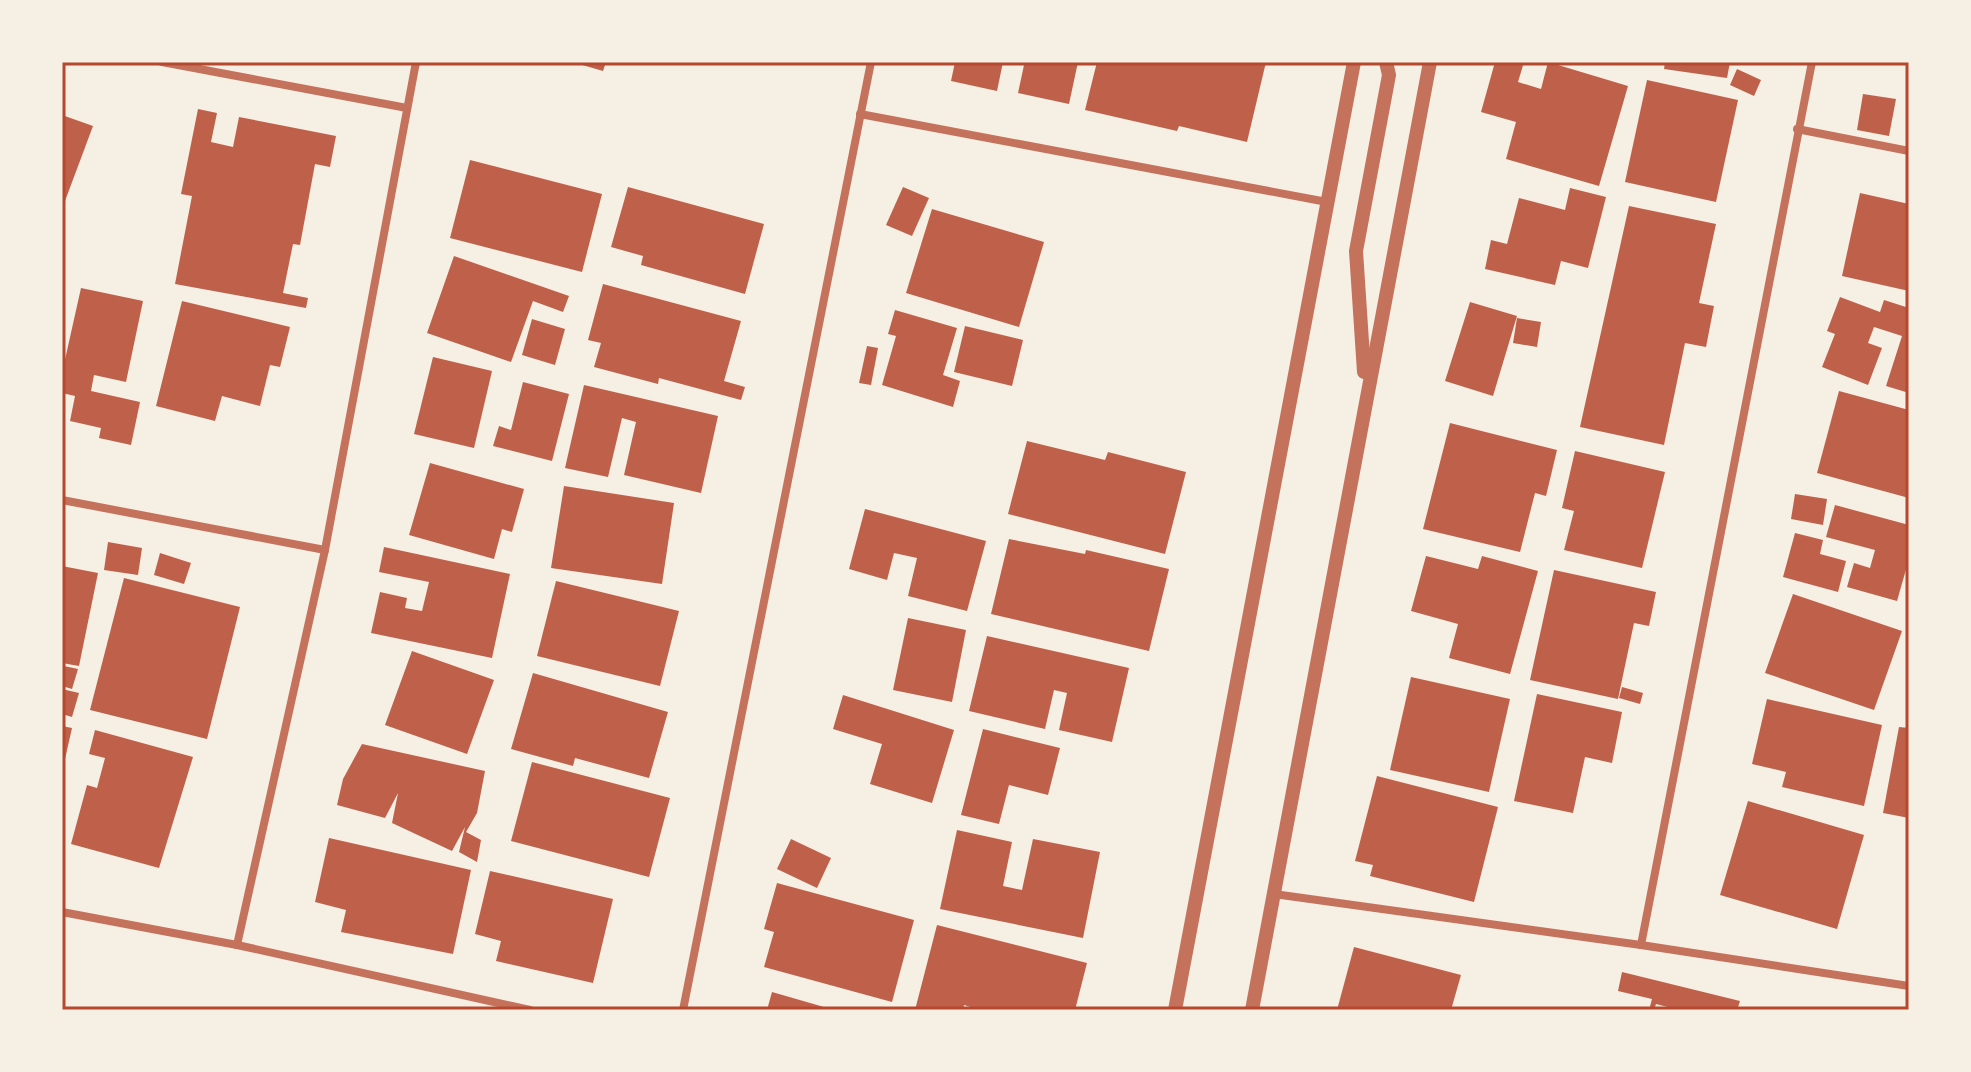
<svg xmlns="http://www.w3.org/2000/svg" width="1971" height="1072" viewBox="0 0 1971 1072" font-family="'Source Sans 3',sans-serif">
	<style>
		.building { fill: #bf614a }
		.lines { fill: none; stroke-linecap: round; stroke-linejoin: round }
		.minor { stroke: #c5725c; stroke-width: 8 }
		.tertiary { stroke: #c5725c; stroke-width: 14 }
		.neatline { fill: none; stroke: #b5482f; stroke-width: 3 }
	</style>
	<rect width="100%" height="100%" fill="#f6efe4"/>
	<g class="building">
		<polygon points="572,62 606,62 603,71"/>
		<polygon points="955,62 1003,62 997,91 951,81"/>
		<polygon points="1018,62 1078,62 1069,104 1018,93 1024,65"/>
		<polygon points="1097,62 1266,62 1247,142 1179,126 1177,131 1085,110"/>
		<polygon points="1495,62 1524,62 1518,82 1541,89 1548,62 1628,86 1599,186 1506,159 1516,122 1481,112"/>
		<polygon points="1665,62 1730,62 1727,78 1664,69"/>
		<polygon points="1737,69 1761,80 1754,96 1730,85"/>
		<polygon points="1647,80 1738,100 1716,202 1625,182"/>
		<polygon points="1863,94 1896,99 1889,136 1857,130"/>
		<polygon points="198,109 217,113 211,142 233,147 239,117 336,136 330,167 315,164 300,245 293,244 283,293 308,298 306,308 175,284 192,196 181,194"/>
		<polygon points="62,115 93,126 62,209"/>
		<polygon points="470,160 602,194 582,272 450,238"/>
		<polygon points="628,187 764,224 745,294 641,265 643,256 611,247"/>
		<polygon points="903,187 929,198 912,236 886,225"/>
		<polygon points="1570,188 1606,197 1588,268 1561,261 1555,285 1485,269 1491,240 1507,244 1519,198 1565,210"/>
		<polygon points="1860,193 1909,204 1909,291 1842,276"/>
		<polygon points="1629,206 1716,224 1699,303 1714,306 1706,347 1685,343 1664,445 1580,427"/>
		<polygon points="932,209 1044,242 1019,327 906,293"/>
		<polygon points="454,256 569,296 563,312 533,301 511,362 427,333"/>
		<polygon points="603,284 741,321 724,381 745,387 741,400 659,378 658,384 594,367 601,343 588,340"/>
		<polygon points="81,288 143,301 126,382 94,375 91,391 140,402 131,445 99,438 101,428 70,421 75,396 62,393 62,373"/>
		<polygon points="1840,297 1880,312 1884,300 1909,308 1909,393 1886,386 1902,336 1874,327 1868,343 1882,348 1868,385 1822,367 1835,334 1827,331"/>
		<polygon points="182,301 290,327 280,367 270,365 260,406 222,396 215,421 156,406"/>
		<polygon points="1470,302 1517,316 1493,396 1445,381"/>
		<polygon points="895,310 957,328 943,375 960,381 953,407 882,385 896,336 888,334"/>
		<polygon points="1517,318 1541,322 1537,347 1513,343"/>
		<polygon points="532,319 565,329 555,365 522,355"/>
		<polygon points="965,326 1023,340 1012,386 954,372"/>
		<polygon points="867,346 878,348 871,385 859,383"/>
		<polygon points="433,357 492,371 474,448 414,434"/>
		<polygon points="523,382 569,394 552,461 493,446 499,426 511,430"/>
		<polygon points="584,385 718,416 701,493 624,475 636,422 622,418 608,477 565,468"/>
		<polygon points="1839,391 1909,410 1909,498 1817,473"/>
		<polygon points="1450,423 1557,450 1546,496 1535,493 1520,552 1423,529"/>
		<polygon points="1027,441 1105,460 1108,452 1186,472 1165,554 1008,514"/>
		<polygon points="1575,451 1665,472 1642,568 1564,550 1574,511 1562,508"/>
		<polygon points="430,463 524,489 512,532 502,529 494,559 409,535"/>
		<polygon points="564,486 674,503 662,584 551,568"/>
		<polygon points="1795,494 1827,499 1823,525 1791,519"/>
		<polygon points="1835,505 1909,525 1909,559 1897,601 1847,587 1854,563 1870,568 1875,550 1826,537"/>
		<polygon points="865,509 986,541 967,611 908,596 917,558 894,553 887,580 849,569"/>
		<polygon points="1795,533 1823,540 1820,554 1846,561 1838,592 1783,577"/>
		<polygon points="1009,539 1085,554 1086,550 1169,569 1149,651 991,614"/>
		<polygon points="108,542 142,548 138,575 104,570"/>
		<polygon points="384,547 510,574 492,658 371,633 380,592 407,598 405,608 422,611 429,582 379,572"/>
		<polygon points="160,553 191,563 184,584 154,575"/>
		<polygon points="1426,556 1478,569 1482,556 1538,571 1510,674 1449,658 1458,624 1411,611"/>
		<polygon points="62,566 98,573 79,666 62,663"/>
		<polygon points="1554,570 1656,592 1649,626 1634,623 1618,699 1530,680"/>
		<polygon points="124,578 240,607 207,739 90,710"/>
		<polygon points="556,581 679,611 660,686 537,656"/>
		<polygon points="1793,594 1902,631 1874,710 1765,673"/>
		<polygon points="908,618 966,630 952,702 893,690"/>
		<polygon points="987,636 1129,668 1112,742 1059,730 1067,693 1054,690 1045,729 969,711"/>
		<polygon points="412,651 494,680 467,754 385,725"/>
		<polygon points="64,666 78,669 72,689 62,686"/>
		<polygon points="533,673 668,712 649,778 575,758 573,766 511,749"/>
		<polygon points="1411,677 1510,699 1489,792 1390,770"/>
		<polygon points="1622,687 1643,693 1640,704 1619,698"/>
		<polygon points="62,689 79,693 72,717 62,714"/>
		<polygon points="1537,694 1622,712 1612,763 1585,757 1573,813 1514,801"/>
		<polygon points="843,695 954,730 932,803 870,784 882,744 833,729"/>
		<polygon points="1767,699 1882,725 1864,806 1782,787 1786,772 1752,764"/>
		<polygon points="62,726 72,728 63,768 62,768"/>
		<polygon points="1899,727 1909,728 1909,818 1883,813"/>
		<polygon points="983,729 1060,748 1048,795 1009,785 999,824 961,815"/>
		<polygon points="95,730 193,757 159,868 71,844 87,785 97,788 105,758 89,754"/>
		<polygon points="362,744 485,771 477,813 466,832 481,840 477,862 459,852 465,827 452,851 392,823 398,793 385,818 337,805 343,779"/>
		<polygon points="532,762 670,798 649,877 511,841"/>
		<polygon points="1377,776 1498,807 1474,902 1370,876 1373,865 1355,861"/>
		<polygon points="1748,801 1864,835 1837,929 1720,895"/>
		<polygon points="957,830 1012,842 1003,886 1022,890 1033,839 1100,852 1083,938 940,909"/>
		<polygon points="329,838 471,870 453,954 341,932 346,910 315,902"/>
		<polygon points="791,839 831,858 817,888 777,869"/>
		<polygon points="490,871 613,899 593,983 496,961 501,941 475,934"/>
		<polygon points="777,883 914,920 892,1002 764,967 774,932 764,929"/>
		<polygon points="937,925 1087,963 1075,1010 980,1010 964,1005 963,1010 915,1010"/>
		<polygon points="1354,947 1461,975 1451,1010 1337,1010"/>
		<polygon points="1622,972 1740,1001 1737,1010 1679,1010 1656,1004 1654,1010 1649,1010 1652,999 1618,991"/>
		<polygon points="772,992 831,1009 831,1010 767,1010"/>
	</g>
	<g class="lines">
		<g class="minor">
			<polyline points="162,62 407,108"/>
			<polyline points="1812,62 1641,945 1909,986"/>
			<polyline points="860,114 1327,202"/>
			<polyline points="1797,129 1909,151"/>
			<polyline points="62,500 325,550"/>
			<polyline points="1274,894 1641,945"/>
			<polyline points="62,912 237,945 530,1010"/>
			<polyline points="237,945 325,550 416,62"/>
			<polyline points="683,1010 871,62"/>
		</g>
		<g class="tertiary">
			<polyline points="1364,372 1356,251 1389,75 1386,62"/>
			<polyline points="1175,1010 1354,62"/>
			<polyline points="1252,1010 1430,62"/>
		</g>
	</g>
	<rect width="1971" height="1072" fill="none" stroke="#f6efe4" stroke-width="128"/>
	<rect x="64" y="64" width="1843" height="944" class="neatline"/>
</svg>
